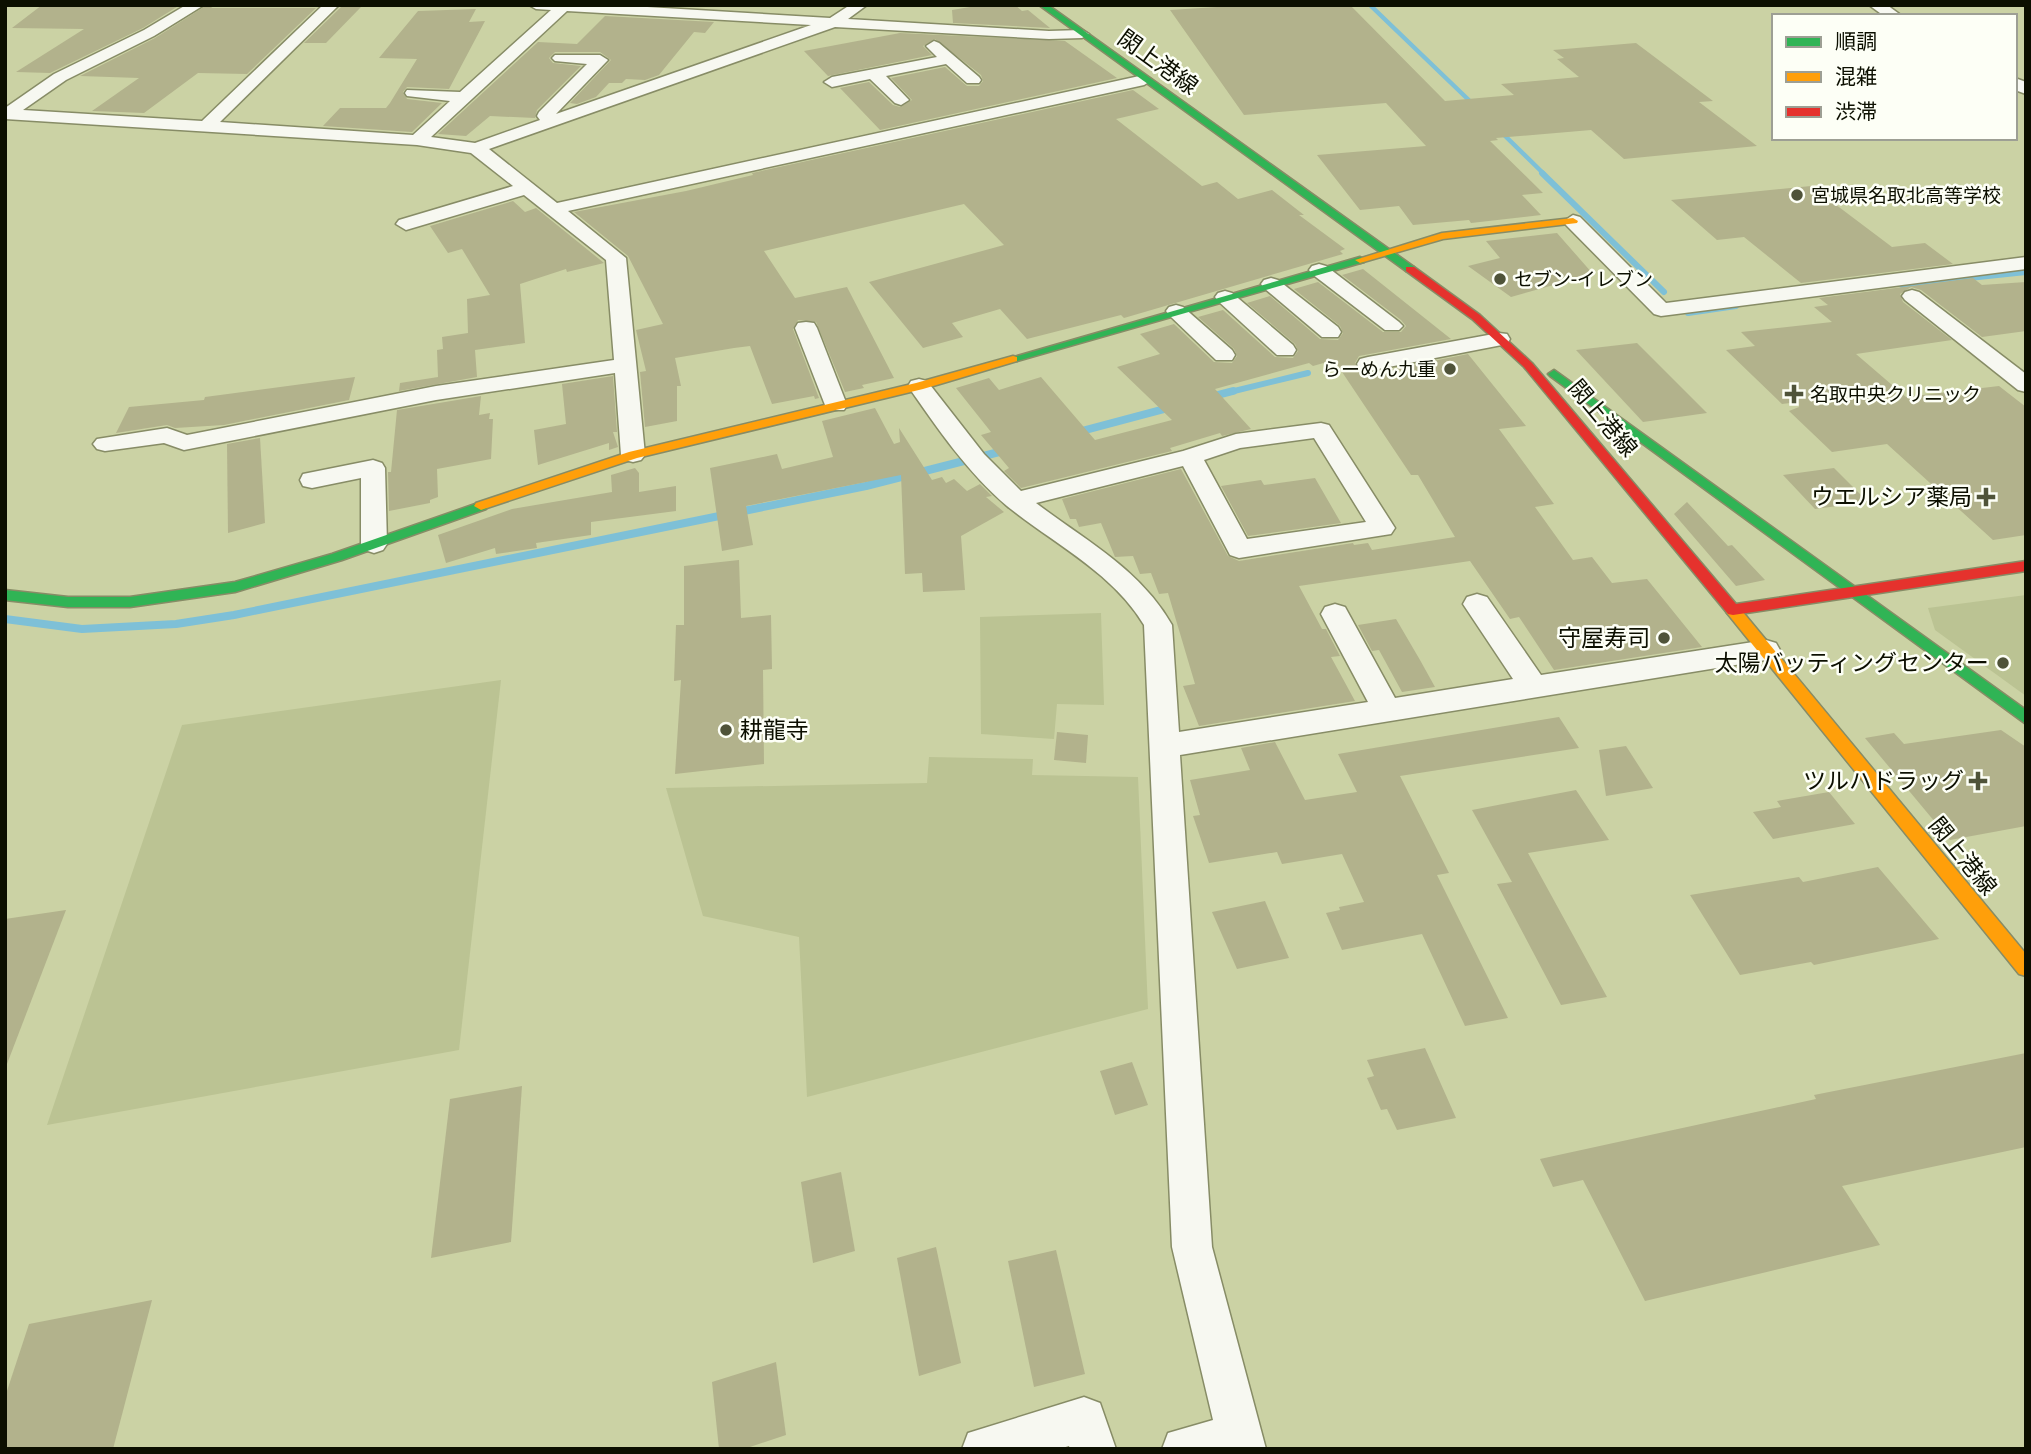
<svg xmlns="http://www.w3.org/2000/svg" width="2031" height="1454" viewBox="0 0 2031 1454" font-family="'Noto Serif','Noto Sans JP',serif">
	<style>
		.green { fill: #bbc393 }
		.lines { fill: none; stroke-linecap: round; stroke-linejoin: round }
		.stream-far2 { stroke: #7ec0d7; stroke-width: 4.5 }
		.stream-far1 { stroke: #7ec0d7; stroke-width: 6 }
		.stream { stroke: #7ec0d7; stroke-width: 8 }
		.building { fill: #b2b28c }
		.street-casing { stroke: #878c66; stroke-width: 3 }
		.fast-casing { stroke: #878c66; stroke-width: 3 }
		.slow-casing { stroke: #878c66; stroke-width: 3 }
		.jam-casing { stroke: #878c66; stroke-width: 3 }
		.street { fill: #f7f8f1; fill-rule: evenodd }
		.fast { fill: #30b455; fill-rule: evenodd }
		.slow { fill: #ff9f0a; fill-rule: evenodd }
		.jam { fill: #e5322d; fill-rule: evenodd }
		.poi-dot { fill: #4f5339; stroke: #fdfff6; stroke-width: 2.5 }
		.labels { text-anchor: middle; stroke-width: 5; stroke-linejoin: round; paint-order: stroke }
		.far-poi-label { font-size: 19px; fill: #0c0f00; stroke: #fdfff6; text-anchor: start }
		.street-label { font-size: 23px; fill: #0c0f00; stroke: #fdfff6 }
		.poi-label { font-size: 23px; fill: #0c0f00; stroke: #fdfff6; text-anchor: end }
	</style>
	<rect width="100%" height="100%" fill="#cbd2a4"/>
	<g class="green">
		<polygon points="2026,595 2026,696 1935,630 1928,608"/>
		<polygon points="1101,613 1104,705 1057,704 1054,739 981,734 980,617"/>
		<polygon points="501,680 459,1050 47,1125 182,725"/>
		<polygon points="929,757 1033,759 1032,775 1138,777 1148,1009 807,1097 799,937 703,916 666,788 927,783"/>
	</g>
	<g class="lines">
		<g class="stream-far2">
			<polyline points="1370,5 1476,107"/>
			<polyline points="1498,129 1544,174"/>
		</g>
		<g class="stream-far1">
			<polyline points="1542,173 1664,292"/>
			<polyline points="1902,285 2026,272"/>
			<polyline points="1688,313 1736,306"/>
			<polyline points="1226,393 1308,373"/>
		</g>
		<g class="stream">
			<polyline points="1210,397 1233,391"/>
			<polyline points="1078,432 1172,407"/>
			<polyline points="5,619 82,629 176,624 234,615 866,486 1007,450"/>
		</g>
	</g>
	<g class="building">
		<polygon points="42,5 180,5 143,28 50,73 16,72 84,29 12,28"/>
		<polygon points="207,5 215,5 211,8 316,8 247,74 198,73 144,113 92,111 139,78 80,76 155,38"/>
		<polygon points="982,5 1015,5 1022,11 1028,10 1050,28 953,23 952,10"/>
		<polygon points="1216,5 1350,5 1445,101 1514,95 1501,84 1579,77 1557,59 1564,58 1553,50 1636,43 1713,101 1699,102 1757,146 1624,159 1591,130 1496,138 1498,140 1490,141 1543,193 1522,195 1541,215 1471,223 1469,220 1413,225 1399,206 1360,210 1317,155 1426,146 1386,103 1244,115 1170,10 1217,7"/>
		<polygon points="341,7 361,7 326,43 304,43"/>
		<polygon points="476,9 469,22 485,21 449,89 407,87 403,92 407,99 442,103 412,132 323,126 340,108 386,108 390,103 417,59 379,58 418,11"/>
		<polygon points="605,16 714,22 705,33 694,32 659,75 645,80 626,79 622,83 609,83 596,97 577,104 570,103 611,60 600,52 555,52 549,58 553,63 581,66 537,110 535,118 490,116 466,136 438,134 538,42 577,44"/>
		<polygon points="900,33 1065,41 1117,78 880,130 840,88 869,82 893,105 900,107 912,100 891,78 945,67 967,86 979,86 983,81 981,75 935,39 923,46 932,55 828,76 804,51"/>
		<polygon points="1133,90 1159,109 1116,119 1202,186 1217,182 1238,199 1272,190 1304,215 1299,215 1345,249 1340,251 1343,254 1124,318 1121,315 1027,339 1000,309 952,323 963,337 923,348 869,282 1004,245 964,204 764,251 795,298 847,287 894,378 862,385 864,388 845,392 816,322 798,320 793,329 819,398 815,399 814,396 772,404 750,346 734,348 675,358 681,386 677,386 677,421 645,427 640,372 646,371 636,330 663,324 628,256 574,212 686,191 753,175 752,173"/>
		<polygon points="1811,186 1892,247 1925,243 1953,264 1801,283 1744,237 1717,240 1671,200"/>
		<polygon points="513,201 525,212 536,208 604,263 567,272 566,269 520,284 525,343 475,350 477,377 399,391 400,383 438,377 437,350 443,349 442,337 468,333 467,299 490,295 462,249 448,253 430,226"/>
		<polygon points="1557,233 1593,274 1511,297 1468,266 1500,258 1486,241"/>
		<polygon points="1363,269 1451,339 1359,356 1355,363 1358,370 1368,374 1468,354 1526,426 1499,429 1554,504 1535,507 1573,560 1592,557 1612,583 1647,579 1702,647 1554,670 1519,617 1510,619 1470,561 1299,586 1322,629 1326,629 1340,656 1331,657 1355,701 1199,726 1183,686 1195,684 1168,593 1159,594 1151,573 1140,574 1133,556 1115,557 1101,523 1079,527 1076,519 1070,519 1062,499 1181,469 1228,556 1239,561 1353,543 1354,545 1368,543 1372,550 1455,537 1418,475 1411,475 1334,360 1313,366 1309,363 1215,389 1251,429 1222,436 1220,433 1170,448 1172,451 1021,488 1004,471 1009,468 981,435 991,432 956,388 989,378 999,390 1041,377 1095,440 1172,420 1117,367 1160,354 1140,334 1174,324 1214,362 1232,363 1237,356 1234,349 1198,317 1223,310 1275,357 1293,358 1298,351 1295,344 1247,303 1270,296 1320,339 1338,340 1343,333 1340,326 1294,289 1318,282 1383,332 1401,332 1406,326 1401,320 1342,275"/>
		<polygon points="1973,278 1982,285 2026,282 2026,331 1982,337 1921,290 1911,287 1900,294 1903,302 1952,340 1856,354 1906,397 1999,386 2026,407 2026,535 1993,540 1887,444 1832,452 1789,411 1799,407 1798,402 1782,404 1726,350 1755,346 1741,332 1832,322 1814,307 1828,305 1819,298"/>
		<polygon points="1637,343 1707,413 1643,422 1576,350"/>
		<polygon points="613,376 617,432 613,432 618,447 609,450 609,443 538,465 534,430 566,424 562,384"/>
		<polygon points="355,377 349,400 224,425 175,428 167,425 116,433 129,407 204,400 205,397"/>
		<polygon points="481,396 479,415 490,413 489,419 493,419 491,459 437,469 438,497 430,500 430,503 389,511 388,472 391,472 397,410"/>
		<polygon points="875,408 894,444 900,442 899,428 932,480 942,477 946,483 954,479 967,491 980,484 992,496 986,497 1004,512 961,536 965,590 923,592 922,573 905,574 901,475 746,506 753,545 722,551 710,468 777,454 782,469 833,457 822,421"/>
		<polygon points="260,438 265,523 228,533 227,444"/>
		<polygon points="635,468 639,473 639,492 676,486 676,511 591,522 591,535 536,543 537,548 496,554 495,548 446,563 438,535 512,509 612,492 611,475"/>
		<polygon points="1834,468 1868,502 1815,509 1783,475"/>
		<polygon points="1315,478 1341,523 1248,536 1221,486 1261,480 1264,485"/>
		<polygon points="1687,502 1728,546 1732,545 1765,580 1736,586 1674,514"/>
		<polygon points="739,560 741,618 771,615 772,669 763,670 764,764 675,774 681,680 674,681 676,625 684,625 684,566"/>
		<polygon points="1396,619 1420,660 1435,687 1402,692 1379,650 1372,651 1358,625"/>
		<polygon points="1559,717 1579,748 1400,776 1449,873 1437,875 1508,1018 1465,1026 1422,934 1342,950 1326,913 1340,910 1339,907 1364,902 1342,854 1282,864 1277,852 1209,863 1193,816 1200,815 1190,780 1250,770 1241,748 1275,742 1305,800 1357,792 1338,754"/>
		<polygon points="2001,730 2026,747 2026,826 1950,840 1865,738 1894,733 1904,744"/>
		<polygon points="1057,732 1088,735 1086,763 1054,760"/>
		<polygon points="1626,746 1653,788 1606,796 1599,750"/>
		<polygon points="1576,790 1609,840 1528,853 1607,997 1561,1005 1497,884 1512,882 1472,810"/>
		<polygon points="1829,792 1855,824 1773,839 1753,812 1781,807 1777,801"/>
		<polygon points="1878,867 1939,939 1814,965 1811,962 1740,975 1690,895 1799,877 1803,882"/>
		<polygon points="1265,901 1289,958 1237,969 1212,912"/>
		<polygon points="66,910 7,1064 5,1064 5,919"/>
		<polygon points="1425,1048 1456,1118 1397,1130 1387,1109 1381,1110 1367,1078 1374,1076 1367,1060"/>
		<polygon points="2026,1053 2026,1147 1842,1186 1880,1245 1645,1301 1583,1180 1553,1187 1540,1159 1816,1099 1814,1095"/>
		<polygon points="1132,1062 1148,1105 1115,1115 1100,1071"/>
		<polygon points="522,1086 511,1242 431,1258 450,1099"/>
		<polygon points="841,1172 855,1251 813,1263 801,1182"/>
		<polygon points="936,1247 961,1363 919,1376 897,1258"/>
		<polygon points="1056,1250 1085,1374 1034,1387 1008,1261"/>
		<polygon points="152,1300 113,1449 5,1449 5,1397 29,1324"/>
		<polygon points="776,1362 786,1435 744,1449 719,1449 712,1382"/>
	</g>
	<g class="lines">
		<g class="street-casing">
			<g id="street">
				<path d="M186,5h18l-50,31 -88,44 -43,30 179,11 121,-116h16l-119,117 193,13 37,-34 -43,-5 -2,-3 2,-3 53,2 91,-82 -15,-1 -7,-4h85l216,13 20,-13h17l-19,14 201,12 33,-1 7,4 -7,4 -33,1 -214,-12 -346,122 68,54 587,-128 8,5 -8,5 -576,126 58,47 19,197 -4,5 -8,2 -8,-2 -4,-5 -6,-82 -179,27 -252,50 -20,-7 -59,8 -8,-2 -4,-5 4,-5 70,-11 20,7 249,-49 178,-26 -8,-100 -82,-65 -118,35 -10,-6 3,-4 114,-34 -42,-33 -54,-8 -412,-26v-11l49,-34 90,-44zM567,11l244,14 -255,89 52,-54 -8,-5h-45l-3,3 3,3 32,3 -48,48 -2,4 3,4 -65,23 -44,-6z"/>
				<polygon points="1869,5 1887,5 1902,16 1884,16"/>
				<polygon points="934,41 939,43 979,77 981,80 979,83 967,83 946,64 886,76 909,100 901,105 895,103 870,79 832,87 824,82 832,77 937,57 926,46"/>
				<polygon points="2015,78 2026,82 2026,94 2015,90"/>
				<polygon points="1573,215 1580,217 1666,303 2026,257 2026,269 1661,316 1654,314 1566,225 1564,221"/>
				<polygon points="1319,264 1326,266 1399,322 1403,326 1399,330 1385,330 1312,274 1309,270 1312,266"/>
				<polygon points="1271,278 1278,280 1338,327 1341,332 1338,337 1322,337 1264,288 1261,284 1264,280"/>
				<polygon points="1912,290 1919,292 2026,374 2026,392 2018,390 1905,300 1902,296 1905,292"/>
				<polygon points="1225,291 1232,293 1293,345 1296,350 1293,355 1277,355 1218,301 1215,297 1218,293"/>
				<polygon points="1176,305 1183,307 1232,350 1235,355 1232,360 1216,360 1169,315 1166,311 1169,307"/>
				<polygon points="806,322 814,323 817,328 847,405 844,410 828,410 825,405 795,328 798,323"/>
				<polygon points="1499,333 1507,334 1510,339 1507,344 1368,371 1360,369 1357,364 1360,359 1368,357"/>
				<path d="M919,379l8,2 57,73 37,37 162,-40 53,-17 85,-11 8,2 66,103 -4,6 -152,24 -9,-3 -47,-89 -147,37c50,38 104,66 136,122l7,107 189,-30 -47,-88 4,-7 10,-3 10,3 50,91 118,-19 -50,-75 4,-7 10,-3 10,3 54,78 225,-35 10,3 4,7 -4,7 -10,3 -586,95 32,492 54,202h-104l6,-16 45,-13 -41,-173 -28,-622c-32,-53 -90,-81 -137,-119 -39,-33 -70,-78 -99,-120l3,-5zM1314,438l52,84 -119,17 -43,-79 36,-12z"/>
				<polygon points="373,460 382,463 385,468 387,544 383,550 374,553 365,550 361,544 361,478 312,488 303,486 300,480 303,474"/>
				<polygon points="1084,1397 1100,1403 1116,1449 1070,1449 1069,1446 1059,1449 962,1449 968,1433"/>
			</g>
		</g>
		<g class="fast-casing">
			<g id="fast">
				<polygon points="1039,5 1048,5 1414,267 1414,271 1406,271"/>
				<polygon points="1360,257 1365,260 1364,262 1017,361 1009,361 1007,359"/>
				<polygon points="1554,370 2026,710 2026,724 1550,376 1548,374"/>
				<polygon points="481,502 488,506 486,509 342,560 235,592 130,607 68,607 5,600 5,590 68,597 130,597 235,582 332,554"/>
			</g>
		</g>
		<g class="slow-casing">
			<g id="slow">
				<polygon points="1573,218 1578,221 1577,223 1443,239 1360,263 1355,260 1442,233"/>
				<polygon points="1013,356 1017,357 1017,361 923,389 637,458 481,510 474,506 476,503 629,452 916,383"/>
				<polygon points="1732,604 1737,605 2026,954 2026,976 2019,974 1727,613 1725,609"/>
			</g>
		</g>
		<g class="jam-casing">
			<polygon id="jam" points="1406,267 1414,267 1480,315 1532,363 1736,604 2026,561 2026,571 1733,615 1728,614 1524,367 1472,319 1406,271"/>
		</g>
		<use href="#street" class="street"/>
		<use href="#fast" class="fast"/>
		<use href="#slow" class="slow"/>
		<use href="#jam" class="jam"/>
	</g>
	<g class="poi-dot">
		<circle cx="1797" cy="195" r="7"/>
		<circle cx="1500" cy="279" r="7"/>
		<circle cx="1450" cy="369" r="7"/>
		<path d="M1790.5 383.5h7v7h7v7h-7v7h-7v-7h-7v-7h7z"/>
		<path d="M1982.5 486.5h7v7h7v7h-7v7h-7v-7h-7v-7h7z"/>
		<circle cx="1664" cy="638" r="7"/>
		<circle cx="2003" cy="663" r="7"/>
		<circle cx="726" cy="730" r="7"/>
		<path d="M1974.5 770.5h7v7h7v7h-7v7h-7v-7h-7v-7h7z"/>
	</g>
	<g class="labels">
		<g class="far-poi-label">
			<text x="1811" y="202">宮城県名取北高等学校</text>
			<text x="1514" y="286">セブン-イレブン</text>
			<text x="1436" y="376" text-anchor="end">らーめん九重</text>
			<text x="1810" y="401">名取中央クリニック</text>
		</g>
		<g class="street-label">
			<text transform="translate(1158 62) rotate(36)" y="8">閖上港線</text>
			<text transform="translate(1603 418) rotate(50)" y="8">閖上港線</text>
			<text transform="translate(1963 856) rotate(51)" y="8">閖上港線</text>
		</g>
		<g class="poi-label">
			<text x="1972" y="505">ウエルシア薬局</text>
			<text x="1650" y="646">守屋寿司</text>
			<text x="1989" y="671">太陽バッティングセンター</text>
			<text x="740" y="738" text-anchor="start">耕龍寺</text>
			<text x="1964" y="789">ツルハドラッグ</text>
		</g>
	</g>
	<rect width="2031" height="1454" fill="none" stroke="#0c0f00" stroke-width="14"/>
	<rect x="1772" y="14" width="245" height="126" fill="#fdfff6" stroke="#9d9f94" stroke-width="2"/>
	<rect x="1786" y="37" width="35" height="10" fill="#30b455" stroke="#9d9f94" stroke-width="2"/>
	<text x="1835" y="49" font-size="21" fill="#0c0f00">順調</text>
	<rect x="1786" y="72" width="35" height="10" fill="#ff9f0a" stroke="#9d9f94" stroke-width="2"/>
	<text x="1835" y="84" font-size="21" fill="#0c0f00">混雑</text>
	<rect x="1786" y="107" width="35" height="10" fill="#e5322d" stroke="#9d9f94" stroke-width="2"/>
	<text x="1835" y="119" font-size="21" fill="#0c0f00">渋滞</text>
</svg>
